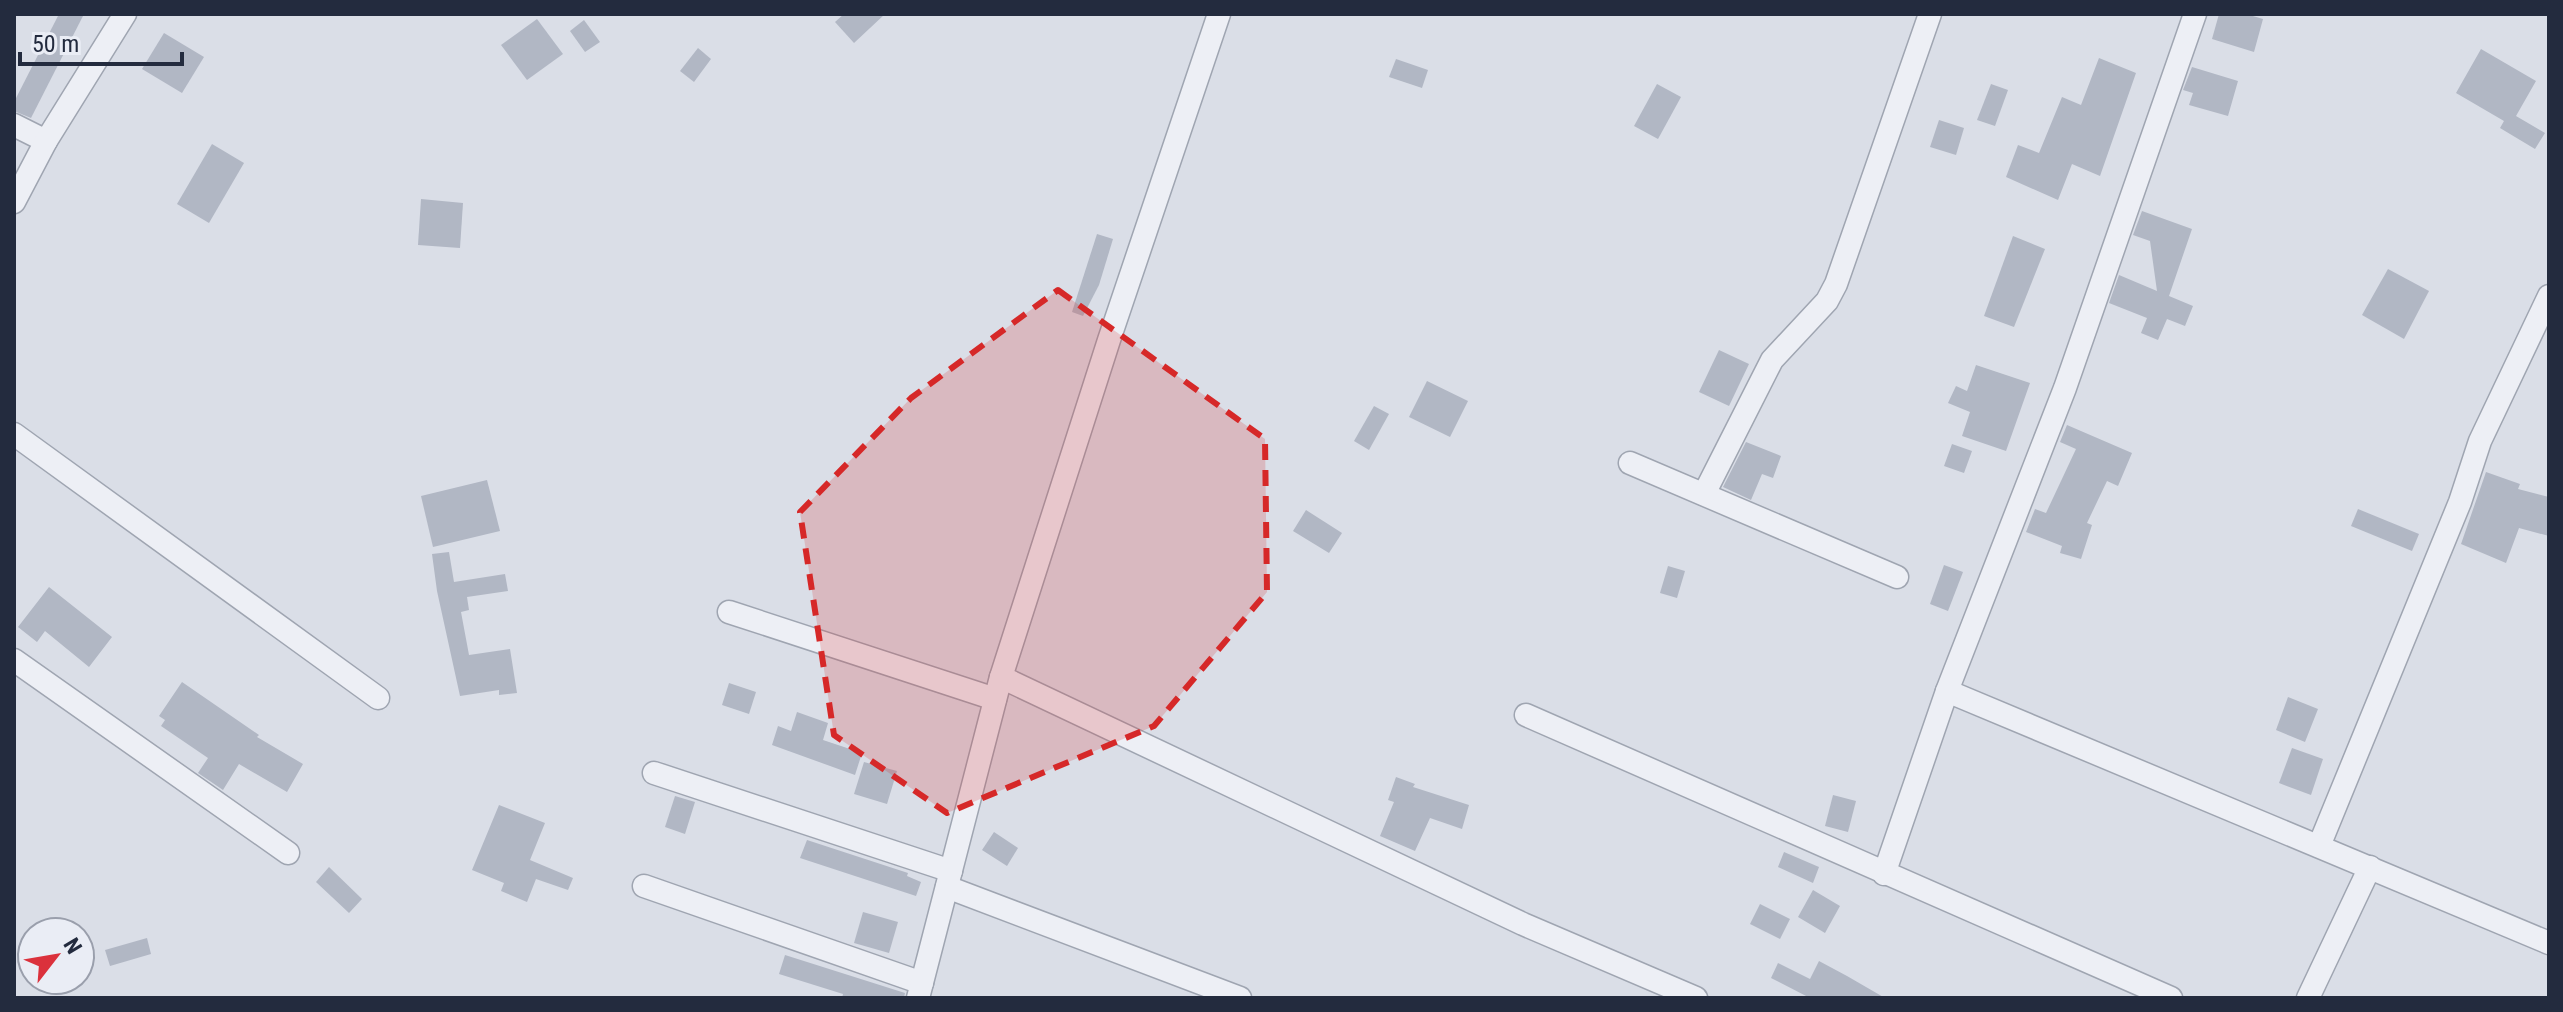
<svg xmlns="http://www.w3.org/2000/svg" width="2563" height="1012" viewBox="0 0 2563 1012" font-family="'Roboto Condensed',sans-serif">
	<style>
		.building { fill: #b1b7c4 }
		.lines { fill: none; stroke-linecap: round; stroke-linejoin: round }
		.minor-casing { stroke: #9fa5b1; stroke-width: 25 }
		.minor { stroke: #edeff5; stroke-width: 22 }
		.marked { fill: #d62828; fill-opacity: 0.2; stroke: #d62828; stroke-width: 6; stroke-dasharray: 16 10; stroke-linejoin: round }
	</style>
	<rect width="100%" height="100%" fill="#dadee7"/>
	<g class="building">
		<polygon points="59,14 84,14 31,118 14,111 14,102"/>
		<polygon points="844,14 885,14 854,43 835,22"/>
		<polygon points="2219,14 2246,14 2263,19 2254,52 2212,39"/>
		<polygon points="537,19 563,54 527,80 501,45"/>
		<polygon points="584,20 600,42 585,52 570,31"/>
		<polygon points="164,33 204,57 182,93 142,69"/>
		<polygon points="698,48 711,59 694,82 680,71"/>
		<polygon points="2481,49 2536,81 2516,116 2545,133 2535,149 2500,128 2504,121 2456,93"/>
		<polygon points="2099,58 2136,73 2100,176 2072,164 2058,200 2006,177 2018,145 2039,153 2062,97 2081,105"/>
		<polygon points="1396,59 1428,70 1422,88 1389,77"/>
		<polygon points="2192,67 2238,81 2228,116 2189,105 2193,93 2183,90"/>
		<polygon points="1657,84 1681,97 1658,139 1634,126"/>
		<polygon points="1991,84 2008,90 1995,126 1977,120"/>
		<polygon points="1939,120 1964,128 1956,155 1930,147"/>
		<polygon points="212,144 244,163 209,223 177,204"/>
		<polygon points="421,199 463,203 460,248 418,245"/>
		<polygon points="2142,211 2192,229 2169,296 2193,306 2185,326 2167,319 2158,340 2141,333 2147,318 2109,303 2119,275 2157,291 2150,241 2133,235"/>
		<polygon points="1097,234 1113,239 1099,285 1083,316 1072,312"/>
		<polygon points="2013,236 2045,249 2014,327 1984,316"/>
		<polygon points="2388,269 2429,291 2404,339 2362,315"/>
		<polygon points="1719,350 1749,364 1729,406 1699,392"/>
		<polygon points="1976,365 2030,383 2006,451 1962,436 1970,412 1948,403 1956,386 1967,391"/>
		<polygon points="1427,381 1468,401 1450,437 1409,417"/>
		<polygon points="1374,406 1389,414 1369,450 1354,441"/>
		<polygon points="2067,425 2132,453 2118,486 2107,481 2087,523 2092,525 2081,559 2060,553 2062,546 2026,532 2035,509 2046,513 2076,449 2060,442"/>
		<polygon points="1746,442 1781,456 1773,478 1762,474 1751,500 1723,487"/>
		<polygon points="1952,444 1972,451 1964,473 1944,466"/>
		<polygon points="2486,472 2520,484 2518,489 2549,497 2549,536 2519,528 2506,563 2461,544"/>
		<polygon points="487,480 500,531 433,547 421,496"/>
		<polygon points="2358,509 2419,534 2412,551 2351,526"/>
		<polygon points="1306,510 1342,533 1329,553 1293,531"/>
		<polygon points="449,552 454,582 505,574 508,591 467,597 469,610 461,612 469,655 510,649 517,693 499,695 499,690 460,696 437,591 432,554"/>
		<polygon points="1944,565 1963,572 1948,611 1930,604"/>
		<polygon points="1668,566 1685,571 1677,598 1660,593"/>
		<polygon points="49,587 112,637 89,667 45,631 37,642 18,627"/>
		<polygon points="182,682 259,735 257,737 303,764 287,792 239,764 223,790 198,773 208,758 161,726 165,720 159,716"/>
		<polygon points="729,683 756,692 749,714 722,705"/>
		<polygon points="2288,697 2318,709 2305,742 2276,730"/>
		<polygon points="797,712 828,723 823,740 862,753 855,775 772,745 778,726 791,731"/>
		<polygon points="2292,748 2323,759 2311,795 2279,783"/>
		<polygon points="864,762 897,771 887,804 854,794"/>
		<polygon points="1396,777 1415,784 1413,787 1469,805 1462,829 1430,818 1415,851 1380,836 1394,802 1388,800"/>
		<polygon points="1833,795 1856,801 1848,832 1825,826"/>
		<polygon points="675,796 695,802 685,834 665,827"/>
		<polygon points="499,805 545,823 530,860 573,878 568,890 536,879 527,902 501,891 504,883 472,870"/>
		<polygon points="994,832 1018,848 1007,866 982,850"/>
		<polygon points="807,840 908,873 907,876 921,882 916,896 800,858"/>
		<polygon points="1784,852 1819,867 1813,883 1778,867"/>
		<polygon points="329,867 362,899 349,913 316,882"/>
		<polygon points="1813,890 1840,906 1825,933 1798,917"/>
		<polygon points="1760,904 1790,919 1780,939 1750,924"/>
		<polygon points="863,912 898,922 889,953 854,943"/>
		<polygon points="147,938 151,954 110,966 105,950"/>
		<polygon points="785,955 905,993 904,998 842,998 843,994 779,974"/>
		<polygon points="1819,961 1847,976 1885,998 1810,998 1771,978 1778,963 1810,979"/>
	</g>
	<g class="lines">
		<g class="minor-casing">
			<g id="minor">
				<polyline points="14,125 46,141"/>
				<polyline points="14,202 46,141 125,14"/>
				<polyline points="14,434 378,698"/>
				<polyline points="1630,463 1897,577"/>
				<polyline points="1704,494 1772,360 1827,301 1836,284 1930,14"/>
				<polyline points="729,612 995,699"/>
				<polyline points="14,660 288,853"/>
				<polyline points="1001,677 1523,924 1696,998"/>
				<polyline points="1947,691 2549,943"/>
				<polyline points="1526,715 2171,998"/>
				<polyline points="654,773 951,871"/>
				<polyline points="2319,846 2460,502 2480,441 2549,296"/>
				<polyline points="1884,874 1947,691 2065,388 2195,14"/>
				<polyline points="644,886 922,983"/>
				<polyline points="947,887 1240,998"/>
				<polyline points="918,998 1001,677 1109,340 1219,14"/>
				<polyline points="2308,998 2370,867"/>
			</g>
		</g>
		<use href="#minor" class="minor"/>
	</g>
	<path class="marked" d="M1058,290l207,149 2,153 -113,134 -207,87 -113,-78 -34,-223 111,-114z"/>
	<rect width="2563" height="1012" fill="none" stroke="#232b3e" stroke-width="32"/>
	<g transform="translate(56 956) rotate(59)"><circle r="38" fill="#eaedf5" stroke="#9a9fac" stroke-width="2"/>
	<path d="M0-6L14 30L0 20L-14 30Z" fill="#db313c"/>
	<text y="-12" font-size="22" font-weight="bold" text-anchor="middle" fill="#232b3e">N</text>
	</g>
	<path d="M20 52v12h162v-12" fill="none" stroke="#232b3e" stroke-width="4"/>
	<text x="32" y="52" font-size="24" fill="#232b3e" stroke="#eaedf5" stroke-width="6" paint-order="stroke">50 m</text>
</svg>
